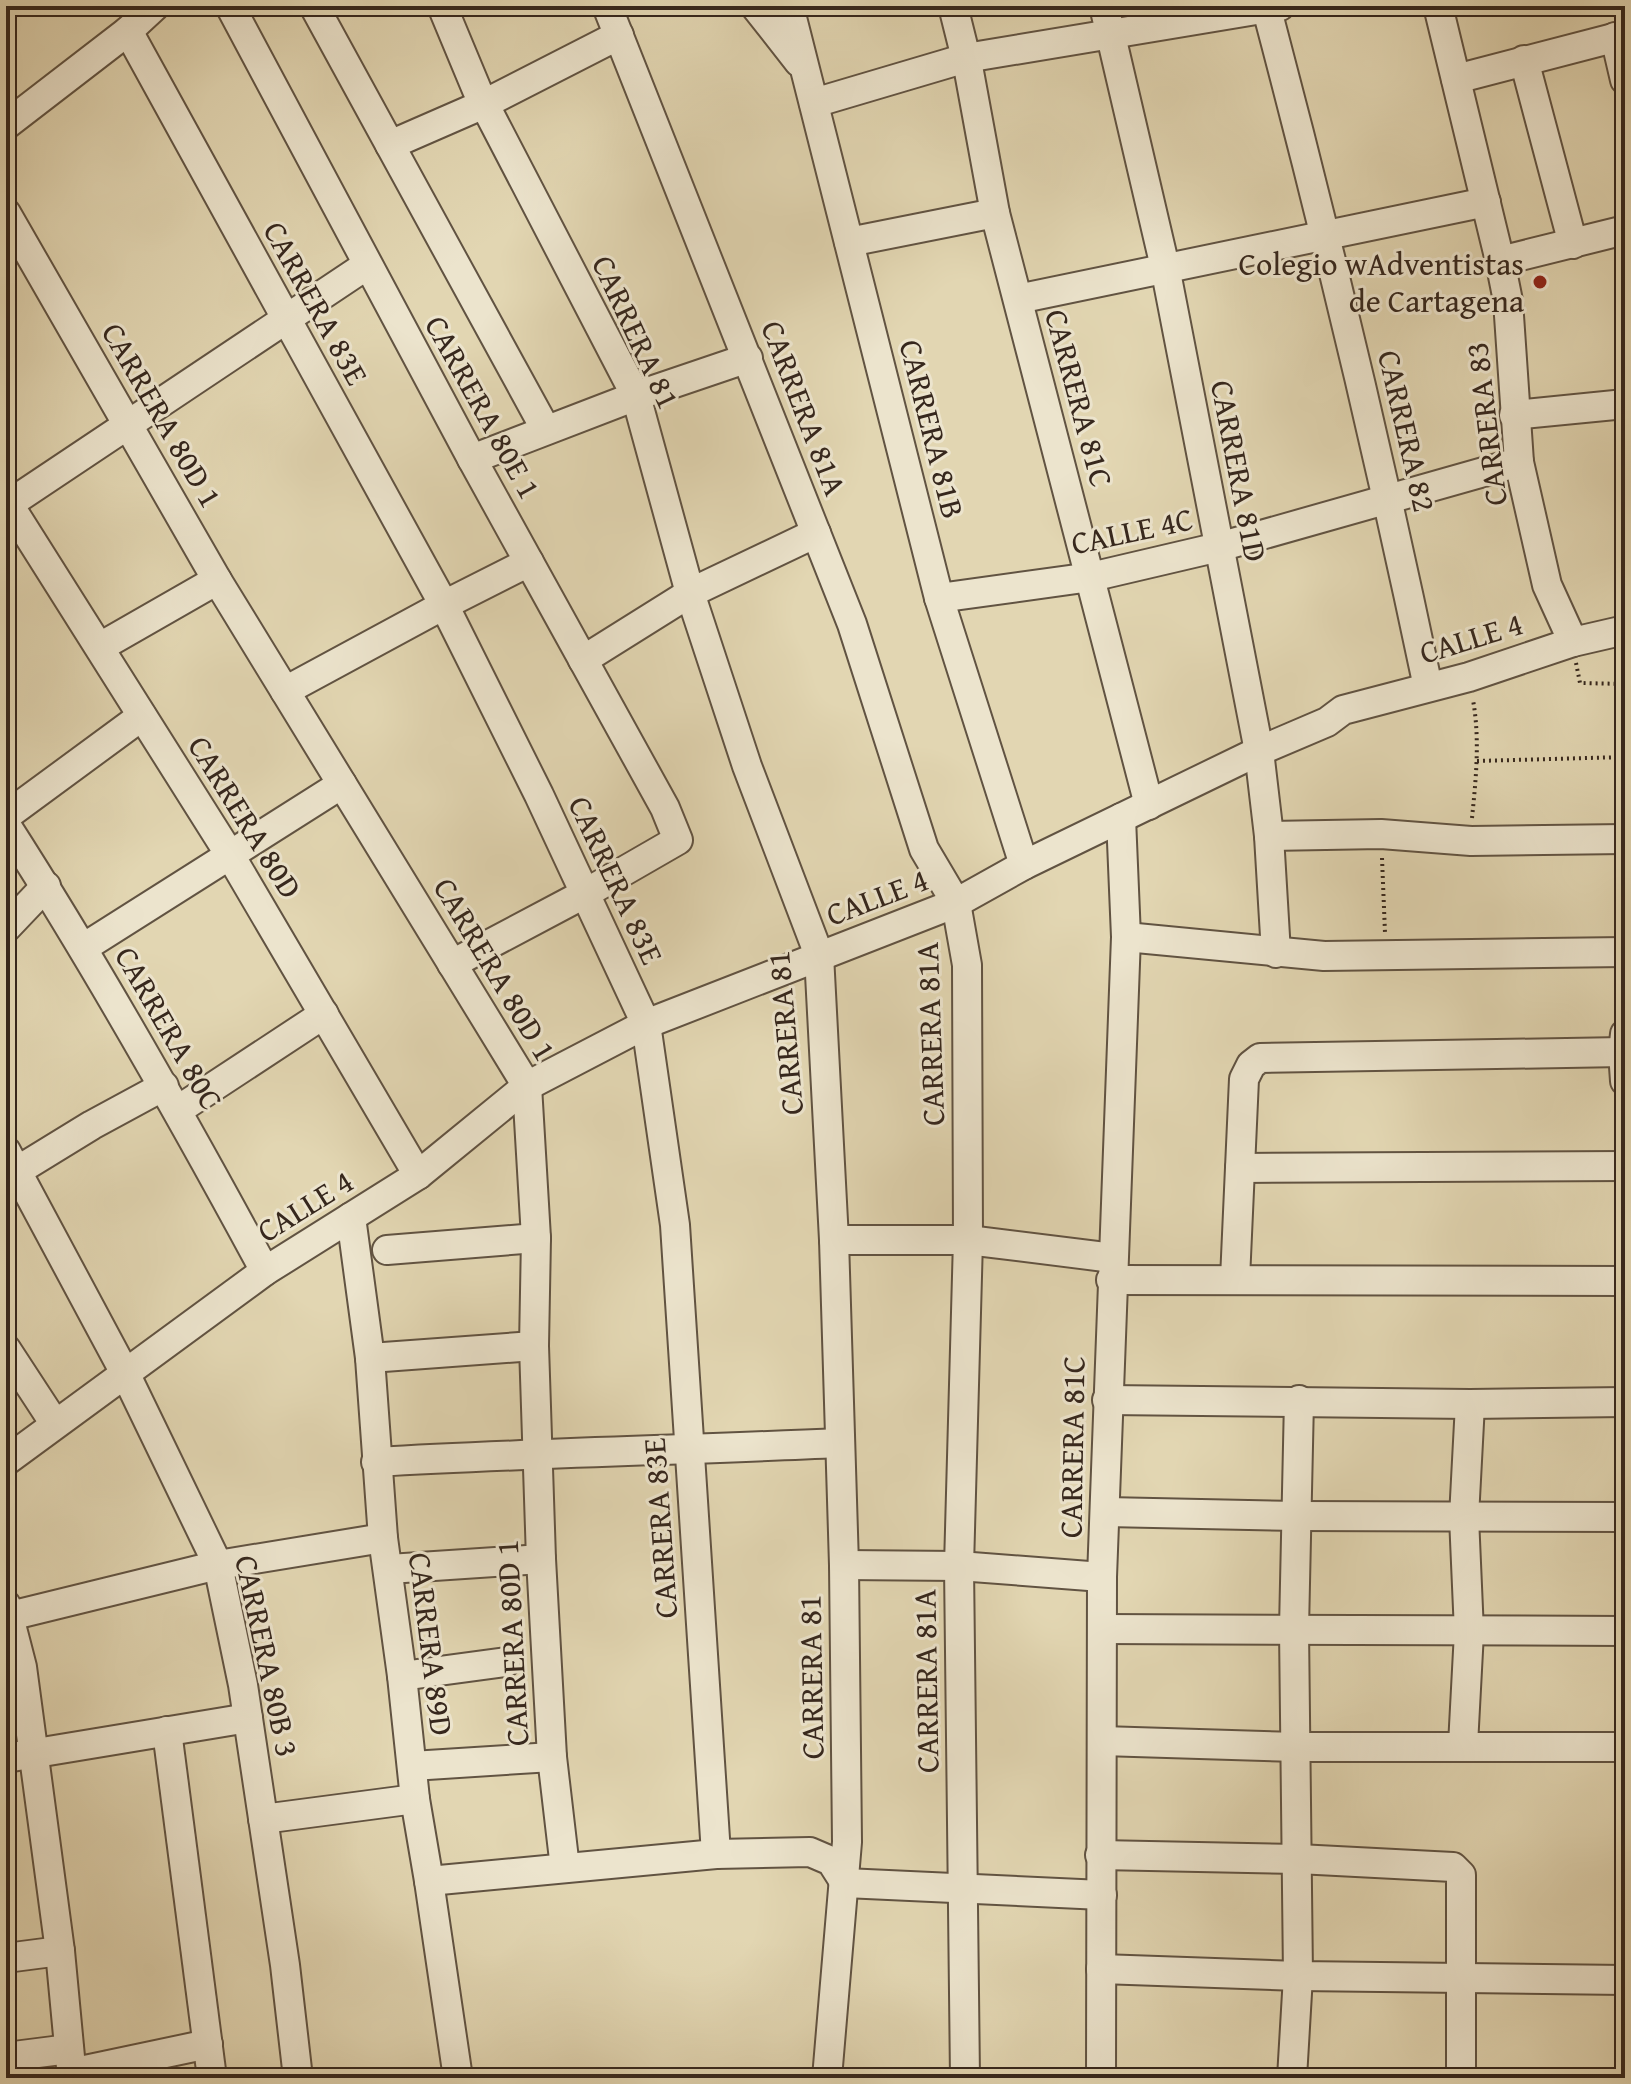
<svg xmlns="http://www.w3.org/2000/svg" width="1631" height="2084" viewBox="0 0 1631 2084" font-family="'Gentium Book Plus',serif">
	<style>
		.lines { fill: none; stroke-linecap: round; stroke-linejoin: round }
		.minor-casing { stroke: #615342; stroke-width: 32 }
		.path { stroke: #36271d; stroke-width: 4; stroke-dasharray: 2 4; stroke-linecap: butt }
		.minor { stroke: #ece4cd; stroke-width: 28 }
		.poi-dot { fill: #8f2418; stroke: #ece4cd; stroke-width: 3 }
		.labels { text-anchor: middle; stroke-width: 6; stroke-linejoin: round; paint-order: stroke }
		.poi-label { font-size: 32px; fill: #36271d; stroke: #ece4cd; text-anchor: end }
		.street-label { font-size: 32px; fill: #36271d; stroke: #ece4cd }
	</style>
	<rect width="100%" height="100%" fill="#e2d6b2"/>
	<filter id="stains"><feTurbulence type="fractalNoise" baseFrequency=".0025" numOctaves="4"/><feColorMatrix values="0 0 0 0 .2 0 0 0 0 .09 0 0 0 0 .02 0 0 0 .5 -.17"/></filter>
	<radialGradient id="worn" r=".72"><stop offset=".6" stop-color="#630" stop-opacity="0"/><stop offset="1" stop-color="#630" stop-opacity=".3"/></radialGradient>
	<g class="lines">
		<g class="minor-casing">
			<g id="minor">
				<polyline points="230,6 472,459 665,808 678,840 586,893 452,964"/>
				<polyline points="314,6 546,430"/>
				<polyline points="442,6 477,90 636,396 690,593 747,766 819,955 834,1240 844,1565 847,1842 827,2078"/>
				<polyline points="607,6 852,624 924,849 956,903 967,965 968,1240 959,1566 965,2078"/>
				<polyline points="755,6 799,62"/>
				<polyline points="789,6 939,598 1024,865"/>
				<polyline points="953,6 968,66 995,213 1149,805"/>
				<polyline points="1104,6 1165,267 1259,751 1269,836 1276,953"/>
				<path d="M1266,6c60,226 114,452 162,681"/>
				<polyline points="1438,6 1500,261 1508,301 1519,462 1547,585 1573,642"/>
				<polyline points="128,31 444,605 539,795 646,1024 675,1225 716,1854"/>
				<polyline points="1615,37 1625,80"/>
				<polyline points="1524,60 1573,244"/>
				<polyline points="1456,79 1625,35"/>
				<polyline points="814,103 966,58 1280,6"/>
				<polyline points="6,125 128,31 155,6"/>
				<polyline points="390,145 484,104 619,35"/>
				<polyline points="6,213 217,580 527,1086 536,1238 534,1346 541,1559 552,1757 565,1868"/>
				<polyline points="849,242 995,213"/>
				<polyline points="1500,261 1625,230"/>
				<polyline points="1018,299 1486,202"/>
				<polyline points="1514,415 1625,404"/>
				<polyline points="472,459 636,396 748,358"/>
				<polyline points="6,500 230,855 418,1175"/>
				<polyline points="6,506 367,265"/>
				<polyline points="939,598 1091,577 1219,547 1519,462"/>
				<polyline points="100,647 217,580"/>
				<polyline points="583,660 690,593 816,533"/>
				<polyline points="285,691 444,605 529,562"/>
				<polyline points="6,816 142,716"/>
				<path d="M6,825c93,145 177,294 259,446"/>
				<polyline points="1269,836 1381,834 1471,841 1625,839"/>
				<polyline points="6,928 46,886"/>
				<polyline points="1126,937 1324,956 1625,952"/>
				<polyline points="83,948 342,784"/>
				<polyline points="1625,1034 1623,1052 1625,1081"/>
				<polyline points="178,1110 324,1014"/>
				<polyline points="6,1151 126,1375 218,1565 243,1685 285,1965 298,2078"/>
				<polyline points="1240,1168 1625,1166"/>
				<polyline points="6,1182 17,1171 92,1125 164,1086"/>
				<polyline points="351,1217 370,1358 383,1538 402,1676 415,1799 429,1881 458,2078"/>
				<polyline points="834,1240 968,1240 1113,1258"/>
				<polyline points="387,1250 536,1238"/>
				<polyline points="1235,1279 1244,1079 1251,1065 1260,1058 1623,1052"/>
				<polyline points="1111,1280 1625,1281"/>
				<polyline points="6,1349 55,1424"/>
				<polyline points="370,1358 534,1346"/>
				<polyline points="1107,1400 1470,1404 1625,1402"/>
				<polyline points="6,1461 265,1271 418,1175 527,1086 646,1024 956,903 1024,865 1259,751 1327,722 1343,710 1469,677 1573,642 1625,630"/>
				<path d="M376,1462c155,-9 309,-12 464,-19"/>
				<polyline points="1106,1512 1298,1516 1625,1517"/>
				<polyline points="844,1565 959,1566 1102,1577"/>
				<polyline points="389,1569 541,1559"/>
				<polyline points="6,1605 22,1667 60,1951 72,2078"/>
				<polyline points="10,1616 218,1565 383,1538"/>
				<polyline points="1102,1629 1625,1631"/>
				<polyline points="402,1676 506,1662"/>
				<polyline points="167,1731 212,2078"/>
				<polyline points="1102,1741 1297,1747 1625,1747"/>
				<polyline points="1463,1745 1469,1632 1464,1517 1470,1404"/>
				<polyline points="6,1758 248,1718"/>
				<polyline points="412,1766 552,1757"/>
				<polyline points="263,1819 415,1799"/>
				<polyline points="1100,1855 1298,1859 1453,1867 1461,1875 1461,2078"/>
				<polyline points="429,1881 716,1854 810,1852 831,1861 845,1883 1102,1895"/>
				<polyline points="6,1958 60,1951"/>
				<polyline points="1101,1969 1298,1976 1625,1980"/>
				<polyline points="6,2057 69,2049"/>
				<polyline points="71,2073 208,2044"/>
				<polyline points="1101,2078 1102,1577 1126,937 1121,818"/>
				<polyline points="1292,2078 1298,1976 1294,1629 1299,1400"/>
			</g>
		</g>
		<g class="path">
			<polyline points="1576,663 1580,683 1625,684"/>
			<polyline points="1477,761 1625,757"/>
			<path d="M1472,818c4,-39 8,-79 1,-118"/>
			<polyline points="1382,858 1385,933"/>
		</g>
		<use href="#minor" class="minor"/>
	</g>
	<circle class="poi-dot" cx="1540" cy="282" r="8"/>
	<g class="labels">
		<g class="poi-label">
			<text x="1524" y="275">Colegio wAdventistas<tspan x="1524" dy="37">de Cartagena</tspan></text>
		</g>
		<g class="street-label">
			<text transform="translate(316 303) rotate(61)" y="11">CARRERA 83E</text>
			<text transform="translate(636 332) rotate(65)" y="11">CARRERA 81</text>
			<text transform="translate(1079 398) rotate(75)" y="11">CARRERA 81C</text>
			<text transform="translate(483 407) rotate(61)" y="11">CARRERA 80E 1</text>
			<text transform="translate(804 408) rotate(69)" y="11">CARRERA 81A</text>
			<text transform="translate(162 415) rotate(60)" y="11">CARRERA 80D 1</text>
			<text transform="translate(1486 424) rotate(-97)" y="11">CARRERA 83</text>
			<text transform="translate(932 429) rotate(76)" y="11">CARRERA 81B</text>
			<text transform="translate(1407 431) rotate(77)" y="11">CARRERA 82</text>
			<text transform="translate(1239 471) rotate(79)" y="11">CARRERA 81D</text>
			<text transform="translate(1132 531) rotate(-12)" y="11">CALLE 4C</text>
			<text transform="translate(1471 638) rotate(-17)" y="11">CALLE 4</text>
			<text transform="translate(245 817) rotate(58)" y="11">CARRERA 80D</text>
			<text transform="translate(616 880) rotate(65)" y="11">CARRERA 83E</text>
			<text transform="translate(877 897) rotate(-21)" y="11">CALLE 4</text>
			<text transform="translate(495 969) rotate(59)" y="11">CARRERA 80D 1</text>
			<text transform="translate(169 1028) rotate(60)" y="11">CARRERA 80C</text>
			<text transform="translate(785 1033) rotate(-95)" y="11">CARRERA 81</text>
			<text transform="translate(930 1034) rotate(-92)" y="11">CARRERA 81A</text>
			<text transform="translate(305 1206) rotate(-32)" y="11">CALLE 4</text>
			<text transform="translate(1072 1447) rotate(-89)" y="11">CARRERA 81C</text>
			<text transform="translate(660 1528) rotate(-94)" y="11">CARRERA 83E</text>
			<text transform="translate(512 1643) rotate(-93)" y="11">CARRERA 80D 1</text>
			<text transform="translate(431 1644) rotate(83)" y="11">CARRERA 89D</text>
			<text transform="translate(267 1656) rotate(78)" y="11">CARRERA 80B 3</text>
			<text transform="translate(811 1677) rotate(-91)" y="11">CARRERA 81</text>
			<text transform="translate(926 1681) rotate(-91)" y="11">CARRERA 81A</text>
		</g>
	</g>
	<rect width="1631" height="2084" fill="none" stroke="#e2d6b2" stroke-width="32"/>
	<rect x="8" y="8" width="1615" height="2068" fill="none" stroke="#36271d" stroke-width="4"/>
	<rect x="16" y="16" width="1599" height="2052" fill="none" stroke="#36271d" stroke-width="2"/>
	<rect width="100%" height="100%" filter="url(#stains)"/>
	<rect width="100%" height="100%" fill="url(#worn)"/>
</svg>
